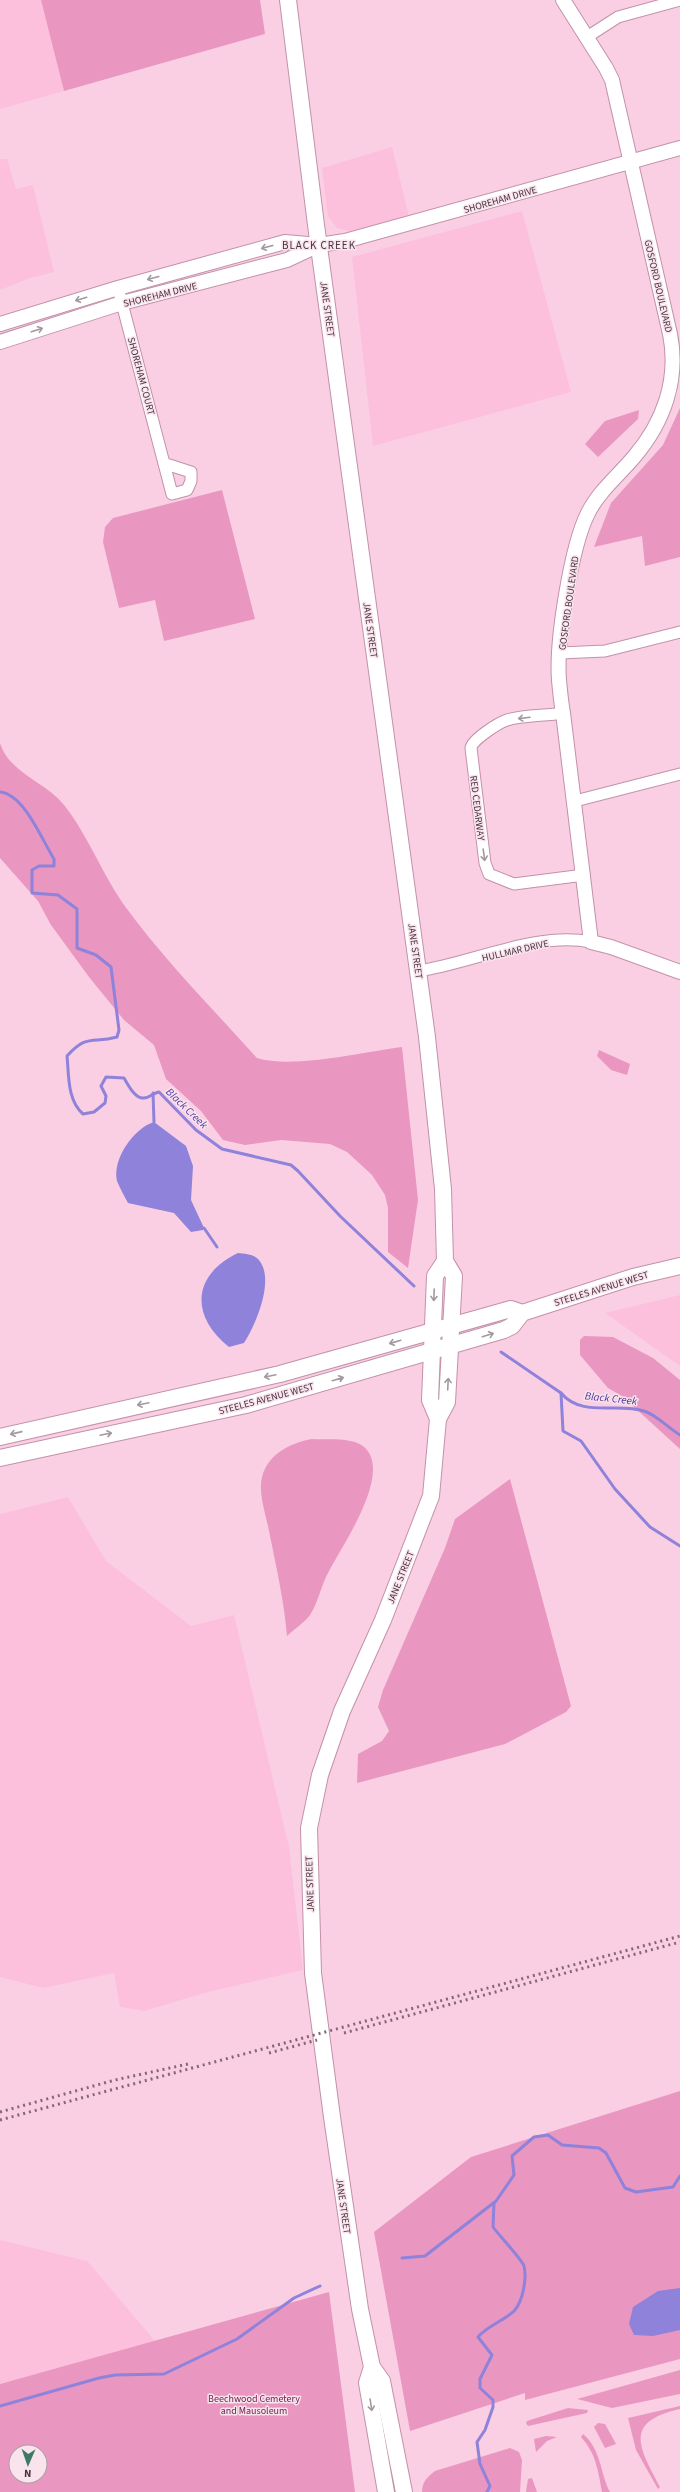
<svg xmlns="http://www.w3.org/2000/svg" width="680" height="2492" viewBox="0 0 680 2492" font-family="'Source Sans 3',sans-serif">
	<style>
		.built { fill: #fcc0dd }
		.green { fill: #e997c0; fill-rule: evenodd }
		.water { fill: #8e82db }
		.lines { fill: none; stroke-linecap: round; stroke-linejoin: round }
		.stream { stroke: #8e82db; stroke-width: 3 }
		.minor-casing { stroke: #c391a9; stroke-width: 13 }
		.tertiary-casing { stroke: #c391a9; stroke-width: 16 }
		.secondary-casing { stroke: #c391a9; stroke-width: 18 }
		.minor { stroke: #fff; stroke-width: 11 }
		.tertiary { stroke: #fff; stroke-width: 14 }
		.secondary { stroke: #fff; stroke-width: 16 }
		.rail { stroke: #836775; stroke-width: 3; stroke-dasharray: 2 4; stroke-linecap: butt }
		.oneway { stroke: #a3999e }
		.labels { text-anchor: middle; stroke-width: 3; stroke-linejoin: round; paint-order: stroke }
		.street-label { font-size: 10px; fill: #47333d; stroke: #f9e3ed }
		.park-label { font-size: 10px; fill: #6e194c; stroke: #f9e3ed }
		.neighbourhood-label { font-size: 11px; letter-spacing: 1px; fill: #47333d; stroke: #f9e3ed }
		.water-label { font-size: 11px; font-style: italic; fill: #4e359e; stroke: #f9e3ed }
	</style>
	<rect width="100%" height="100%" fill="#facfe3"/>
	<g class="built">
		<polygon points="0,0 41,0 64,91 0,109"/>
		<polygon points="392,147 409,217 349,231 337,228 328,216 322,168"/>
		<polygon points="0,159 7,159 16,189 33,185 54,272 30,278 0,290"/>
		<polygon points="522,211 571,392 373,446 352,257"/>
		<polygon points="680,1295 680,1366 605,1313"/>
		<polygon points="68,1497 106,1561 191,1626 234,1615 289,1847 303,1970 208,1992 144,2011 120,2007 114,1973 43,1988 0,1977 0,1514"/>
		<polygon points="0,2240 87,2261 155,2341 0,2384"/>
	</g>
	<g class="green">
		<polygon points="41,0 260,0 265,34 64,91"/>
		<polygon points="680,408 680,557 645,566 642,536 594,547 611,503 663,445"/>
		<polygon points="639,410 638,419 598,457 585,444 605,421"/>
		<polygon points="222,490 255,619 164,641 155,600 119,608 103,542 105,527 113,518"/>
		<path d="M0,743c9,30 46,39 64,62 24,30 40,73 63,104 39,53 86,100 130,149 36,11 106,-6 145,-11l16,153 -10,68 -20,-16v-44l-3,-13 -13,-20 -25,-23 -17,-8 -49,-4 -36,5 -22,-5 -22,-29 -35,-32 -12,-34 -30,-25 -35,-43 -38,-52 -13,-24 -38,-43z"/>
		<polygon points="599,1050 630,1064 627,1075 611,1070 597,1056"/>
		<polygon points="584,1336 613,1337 653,1358 680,1380 680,1449 622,1396 608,1388 580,1355 580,1340"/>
		<path d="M312,1439c15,1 38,-2 51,7 32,25 -22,101 -35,127 -7,13 -10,30 -18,42 -6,8 -16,14 -23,21 -3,-36 -11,-70 -18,-105 -3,-16 -11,-38 -7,-54 6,-23 28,-34 50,-38z"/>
		<polygon points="510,1479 571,1706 566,1712 505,1744 357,1783 358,1754 382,1741 389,1731 378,1707 383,1690 445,1548 455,1519"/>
		<polygon points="680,2091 680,2359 525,2400 525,2393 410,2431 374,2232 471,2157"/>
		<path d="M329,2292l26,200h-355v-108zM16,2452h24v24h-24z"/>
		<polygon points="680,2370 680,2394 612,2408 577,2399"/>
		<path d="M680,2406v3c-58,13 -40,39 -20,78l-2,2 -22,-39 -8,-32z"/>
		<polygon points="568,2408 588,2410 587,2413 528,2426 526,2423 527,2421"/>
		<polygon points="598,2423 605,2424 616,2444 605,2448 594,2427"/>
		<path d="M583,2434c19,16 17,40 27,58h-8c-4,-22 -6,-38 -21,-55z"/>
		<polygon points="546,2436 557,2437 547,2441 536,2452 534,2439"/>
		<path d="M510,2448l9,4 3,8 -2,32h-98c0,-10 5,-15 13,-21z"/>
		<polygon points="532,2478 537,2492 526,2492 528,2479"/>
	</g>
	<g class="water">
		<path d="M154,1122l32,24 7,20 -2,34 13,28 -1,2 -12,2 -17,-19 -46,-10c-4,-7 -8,-15 -11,-22 -5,-22 17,-53 37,-59z"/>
		<path d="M238,1253c7,1 15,1 20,6 18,19 -2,65 -14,84l-15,4c-39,-31 -37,-72 9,-94z"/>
		<polygon points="680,2288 680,2330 653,2336 634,2335 629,2324 633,2307 658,2291"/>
	</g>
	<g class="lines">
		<g class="stream">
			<path d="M0,792c24,2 42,48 54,67v7h-15l-7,4v23l26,2 19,14v39l19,7 15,12 8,63 -2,7c-25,7 -29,-4 -50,19 2,19 0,44 16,58l11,-2 11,-9 1,-7 -5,-10 5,-9 18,1c4,7 11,21 20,20 5,0 9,-5 15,-6l37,38 26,19 69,16 7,6 42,45 74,70"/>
			<polyline points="153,1093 154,1122"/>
			<polyline points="204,1228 217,1247"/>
			<path d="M501,1352l60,41c21,25 56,9 83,18 13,4 24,17 36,24"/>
			<polyline points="561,1393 563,1431 581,1441 615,1489 650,1527 680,1546"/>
			<polyline points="402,2258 425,2256 496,2201 514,2175 512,2156 534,2137 548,2135 562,2145 599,2148 606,2153 625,2188 636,2192 673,2187 680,2176"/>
			<polyline points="0,2406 99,2378 115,2375 164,2374 237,2339 294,2298 320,2286"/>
			<path d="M487,2492l3,-6 -10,-22 -3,-22 8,-12 8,-23v-7l-13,-12v-9l12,-24 -14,-18c10,-12 28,-17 37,-27 8,-10 12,-32 9,-44 -1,-5 -26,-32 -31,-39l1,-24"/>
		</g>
		<g class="minor-casing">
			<g id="minor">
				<polyline points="587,37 618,17 680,0"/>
				<polyline points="118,288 172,494 187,490 191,481 191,472 166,464"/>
				<polyline points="560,653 605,651 680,632"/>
				<path d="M563,713c-18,3 -40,2 -56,7 -9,3 -35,20 -36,28l14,115 4,11 25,10 70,-9"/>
				<polyline points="575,801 680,774"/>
				<path d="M418,971c55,-8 118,-40 173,-29"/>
			</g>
		</g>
		<g class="tertiary-casing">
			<g id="tertiary">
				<path d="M563,0l43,68 6,12 58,254c9,45 -6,88 -36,123 -16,19 -35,34 -46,56 -17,34 -32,129 -29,167 1,11 2,22 4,33l28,229 20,5 69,25"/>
				<polyline points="0,324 118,288 285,242 319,245 345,241 680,148"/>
				<polyline points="0,342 122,303 287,260 319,245"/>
			</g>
		</g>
		<g class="secondary-casing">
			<g id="secondary">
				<polyline points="288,0 316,225 427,1037 443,1189 445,1261 454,1276 447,1402 438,1419 431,1496 383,1620 342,1711 320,1775 309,1828 313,1973 332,2117 360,2309 372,2367 382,2381 404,2492"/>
				<polyline points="438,1419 430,1400 435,1276 445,1261"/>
				<polyline points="0,1437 280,1374 511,1309 522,1313"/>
				<polyline points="0,1458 246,1405 504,1330 512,1326 522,1313 633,1277 680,1266"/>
				<polyline points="372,2367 367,2383 386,2492"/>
			</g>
		</g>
		<use href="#minor" class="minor"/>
		<use href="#tertiary" class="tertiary"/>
		<use href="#secondary" class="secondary"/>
		<g class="rail">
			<polyline points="344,2033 680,1942"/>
			<polyline points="269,2053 317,2040"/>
			<polyline points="0,2112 115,2080 188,2064"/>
			<polyline points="0,2120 680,1936"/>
		</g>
	</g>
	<defs><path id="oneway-shaft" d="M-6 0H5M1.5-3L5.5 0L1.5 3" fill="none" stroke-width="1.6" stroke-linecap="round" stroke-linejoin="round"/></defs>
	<g class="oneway">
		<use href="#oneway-shaft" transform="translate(267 247) rotate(165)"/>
		<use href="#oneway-shaft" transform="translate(153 278) rotate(165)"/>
		<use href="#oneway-shaft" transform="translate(81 299) rotate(163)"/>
		<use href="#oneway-shaft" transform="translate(37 330) rotate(-18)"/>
		<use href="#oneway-shaft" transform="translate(524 718) rotate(173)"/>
		<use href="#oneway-shaft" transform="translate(484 855) rotate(82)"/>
		<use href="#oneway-shaft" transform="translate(434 1295) rotate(92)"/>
		<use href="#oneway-shaft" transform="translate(488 1335) rotate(-17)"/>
		<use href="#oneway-shaft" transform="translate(395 1342) rotate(164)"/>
		<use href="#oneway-shaft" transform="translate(270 1376) rotate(168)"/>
		<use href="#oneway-shaft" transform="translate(338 1379) rotate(-16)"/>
		<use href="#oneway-shaft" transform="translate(448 1384) rotate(-87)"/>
		<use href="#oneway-shaft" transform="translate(143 1404) rotate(168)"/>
		<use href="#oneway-shaft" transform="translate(16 1433) rotate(167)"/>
		<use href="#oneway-shaft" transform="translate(106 1434) rotate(-12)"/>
		<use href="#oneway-shaft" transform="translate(371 2405) rotate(81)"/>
	</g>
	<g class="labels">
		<g class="street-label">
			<text transform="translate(500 199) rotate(-16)" y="4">SHOREHAM DRIVE</text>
			<text transform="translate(659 286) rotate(77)" y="4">GOSFORD BOULEVARD</text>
			<text transform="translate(160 294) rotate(-14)" y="4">SHOREHAM DRIVE</text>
			<text transform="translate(328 309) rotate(82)" y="4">JANE STREET</text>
			<text transform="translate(142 376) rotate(75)" y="4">SHOREHAM COURT</text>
			<text transform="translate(568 603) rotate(-82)" y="4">GOSFORD BOULEVARD</text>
			<text transform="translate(371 630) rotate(82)" y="4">JANE STREET</text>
			<text transform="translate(478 808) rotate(83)" y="4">RED CEDARWAY</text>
			<text transform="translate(515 950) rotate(-13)" y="4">HULLMAR DRIVE</text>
			<text transform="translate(416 951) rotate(82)" y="4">JANE STREET</text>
			<text transform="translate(601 1288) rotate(-17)" y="4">STEELES AVENUE WEST</text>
			<text transform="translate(266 1398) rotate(-15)" y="4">STEELES AVENUE WEST</text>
			<text transform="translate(400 1577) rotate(-68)" y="4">JANE STREET</text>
			<text transform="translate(309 1884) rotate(-92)" y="4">JANE STREET</text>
			<text transform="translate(344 2206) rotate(82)" y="4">JANE STREET</text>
		</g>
		<g class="park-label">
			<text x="254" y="2402">Beechwood Cemetery<tspan x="254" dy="12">and Mausoleum</tspan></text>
		</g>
		<g class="neighbourhood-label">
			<text x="319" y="249">BLACK CREEK</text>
		</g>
		<g class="water-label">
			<text transform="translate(187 1108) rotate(44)" y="4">Black Creek</text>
			<text transform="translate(611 1398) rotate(6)" y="4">Black Creek</text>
		</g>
	</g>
	<g transform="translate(28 2464) rotate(182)"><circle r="19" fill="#f9e3ed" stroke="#b29da7"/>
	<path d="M0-3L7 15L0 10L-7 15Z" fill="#3d7964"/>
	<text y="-6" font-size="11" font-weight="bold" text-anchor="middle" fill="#47333d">N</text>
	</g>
</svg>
